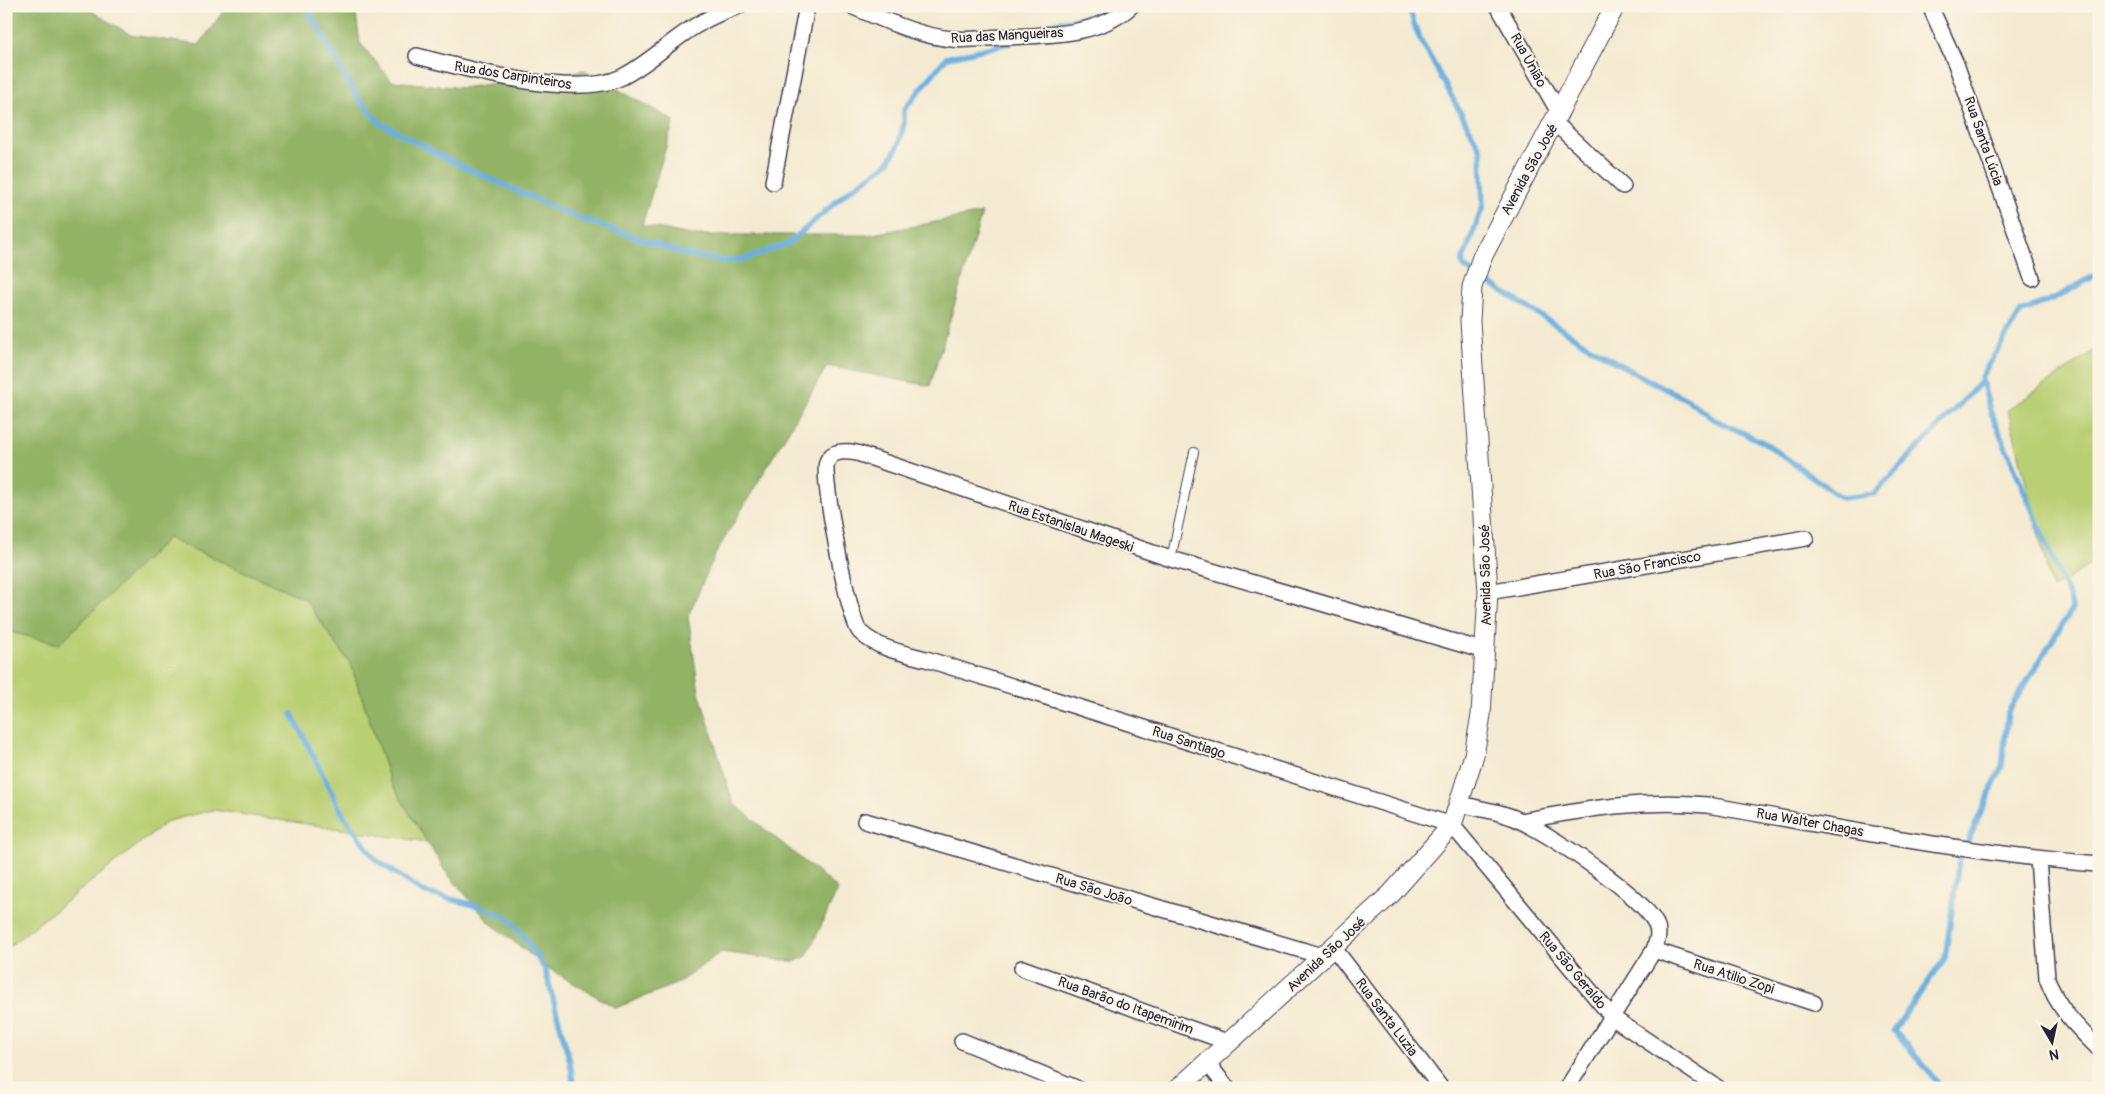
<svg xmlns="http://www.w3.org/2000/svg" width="2105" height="1094" viewBox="0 0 2105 1094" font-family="Pangolin,sans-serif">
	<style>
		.green { fill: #b9cf73; stroke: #6e7857 }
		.forest { fill: #92b265; stroke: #5a6a50 }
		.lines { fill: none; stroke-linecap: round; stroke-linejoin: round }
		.stream { stroke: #69afdf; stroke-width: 5.5 }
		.service-casing { stroke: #424052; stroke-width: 10 }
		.minor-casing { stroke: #424052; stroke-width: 18 }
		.tertiary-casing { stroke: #424052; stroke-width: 21 }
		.service { stroke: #fff; stroke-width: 8 }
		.minor { stroke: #fff; stroke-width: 15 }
		.tertiary { stroke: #fff; stroke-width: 19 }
		.labels { text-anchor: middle; stroke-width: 4; stroke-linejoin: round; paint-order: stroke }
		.street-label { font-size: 14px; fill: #22223b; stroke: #fcf5e5 }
	</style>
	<rect width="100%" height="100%" fill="#fcf5e5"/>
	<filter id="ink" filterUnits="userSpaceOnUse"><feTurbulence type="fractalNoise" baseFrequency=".02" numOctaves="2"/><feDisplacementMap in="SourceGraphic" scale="10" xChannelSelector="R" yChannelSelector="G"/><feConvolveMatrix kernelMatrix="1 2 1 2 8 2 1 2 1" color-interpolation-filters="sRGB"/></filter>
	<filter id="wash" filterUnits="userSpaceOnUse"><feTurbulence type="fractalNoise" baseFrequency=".0096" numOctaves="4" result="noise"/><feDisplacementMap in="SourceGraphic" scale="20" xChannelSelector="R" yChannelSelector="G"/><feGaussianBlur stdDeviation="1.12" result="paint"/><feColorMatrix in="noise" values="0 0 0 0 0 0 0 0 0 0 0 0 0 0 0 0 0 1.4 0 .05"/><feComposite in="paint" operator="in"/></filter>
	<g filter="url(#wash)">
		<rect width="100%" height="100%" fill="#f4ead1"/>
		<g class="green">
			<polygon points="2099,347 2099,559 2052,589 2008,410"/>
			<polygon points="168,538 304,598 351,665 390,781 427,842 213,810 168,821 6,949 6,631 59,643"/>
		</g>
		<polygon class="forest" points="6,6 83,6 131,35 199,45 227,6 355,6 360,43 392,81 462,88 584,70 674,121 642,225 691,235 868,235 982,213 930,386 827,366 717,551 688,616 699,692 733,803 838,889 807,956 794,962 721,952 678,983 616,1008 546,967 489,922 445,871 390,781 351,665 304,598 168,538 59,644 6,631"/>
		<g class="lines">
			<g class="stream">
				<polyline points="306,6 356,96 379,122 449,160 568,214 684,254 724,261 745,259 789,243 846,193 888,163 898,146 904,124 904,110 946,58 1010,43"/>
				<polyline points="1408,6 1418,35 1481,150 1483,206 1462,262 1464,267 1590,347 1640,376 1688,400 1713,419 1765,443 1842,498 1874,494 1980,383"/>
				<polyline points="1039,30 1061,21 1112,12"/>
				<polyline points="292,714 342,813 375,859 423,892 478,906 508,918 524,937 545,969 570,1062 574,1088"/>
				<polyline points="1942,1088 1894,1030 1945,958 1959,861 2002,766 2008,712 2072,609 2071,602 1990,410 1981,377 2021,312 2061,295 2099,273"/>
			</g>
		</g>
	</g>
	<g filter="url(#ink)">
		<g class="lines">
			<g class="service-casing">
				<polyline id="service" points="1171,559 1194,452"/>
			</g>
			<g class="minor-casing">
				<g id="minor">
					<path d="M851,6c32,13 66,30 101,33 16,2 33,-1 49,-2 43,-2 97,0 130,-31"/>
					<polyline points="1498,6 1560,114"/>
					<polyline points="1930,6 1956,64 2032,278"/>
					<path d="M417,56c51,13 157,44 205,21 28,-14 49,-37 75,-52 13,-8 27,-14 42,-19"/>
					<polyline points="1555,123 1623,186"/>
					<polyline points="773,182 807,6"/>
					<polyline points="1488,592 1806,538"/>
					<path d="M1485,651l-314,-92 -314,-106c-10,-2 -26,-3 -30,9 -6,14 22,159 33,170 18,17 43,21 66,27l526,166 161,193 105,70"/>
					<path d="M1460,804c20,5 45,8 63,18 31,16 118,72 133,102 4,9 1,17 -2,26l-87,138"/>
					<polyline points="865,821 1322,956"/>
					<path d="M1521,821c66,-12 120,-22 186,-16 130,22 260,49 392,59"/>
					<path d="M2038,859l9,119c10,30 30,49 52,71"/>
					<polyline points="1333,947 1441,1088"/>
					<polyline points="1654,950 1814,1003"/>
					<polyline points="1022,968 1230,1043"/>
					<polyline points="962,1041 1076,1088"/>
					<polyline points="1207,1062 1227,1088"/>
				</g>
			</g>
			<g class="tertiary-casing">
				<polyline id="tertiary" points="1179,1088 1391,894 1452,825 1474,755 1481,715 1488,592 1470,321 1472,287 1482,257 1615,6"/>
			</g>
			<use href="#service" class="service"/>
			<use href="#minor" class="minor"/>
			<use href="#tertiary" class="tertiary"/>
		</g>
	</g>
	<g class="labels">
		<g class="street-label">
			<text transform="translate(1007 35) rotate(-3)" y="5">Rua das Mangueiras</text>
			<text transform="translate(1529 60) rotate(61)" y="5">Rua União</text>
			<text transform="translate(513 75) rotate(9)" y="5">Rua dos Carpinteiros</text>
			<text transform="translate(1984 141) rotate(71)" y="5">Rua Santa Lúcia</text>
			<text transform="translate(1529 169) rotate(-61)" y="5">Avenida São José</text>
			<text transform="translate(1071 526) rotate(19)" y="5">Rua Estanislau Mageski</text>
			<text transform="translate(1647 565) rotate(-10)" y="5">Rua São Francisco</text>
			<text transform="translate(1485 575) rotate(-91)" y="5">Avenida São José</text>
			<text transform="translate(1189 742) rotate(18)" y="5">Rua Santiago</text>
			<text transform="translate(1810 822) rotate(10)" y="5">Rua Walter Chagas</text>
			<text transform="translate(1094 889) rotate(17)" y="5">Rua São João</text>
			<text transform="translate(1326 954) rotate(-43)" y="5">Avenida São José</text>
			<text transform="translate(1573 970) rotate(50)" y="5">Rua São Geraldo</text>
			<text transform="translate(1734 976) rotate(18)" y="5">Rua Atilio Zopi</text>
			<text transform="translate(1126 1005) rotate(20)" y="5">Rua Barão do Itapemirim</text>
			<text transform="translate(1387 1017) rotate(53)" y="5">Rua Santa Luzia</text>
		</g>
	</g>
	<rect width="2105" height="1094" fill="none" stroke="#fcf5e5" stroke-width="25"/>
	<g transform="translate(2052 1042) rotate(171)" stroke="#fcf5e5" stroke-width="4" paint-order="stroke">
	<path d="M0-4L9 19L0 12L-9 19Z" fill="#22223b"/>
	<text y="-8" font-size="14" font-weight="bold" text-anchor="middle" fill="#22223b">N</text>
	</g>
</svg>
